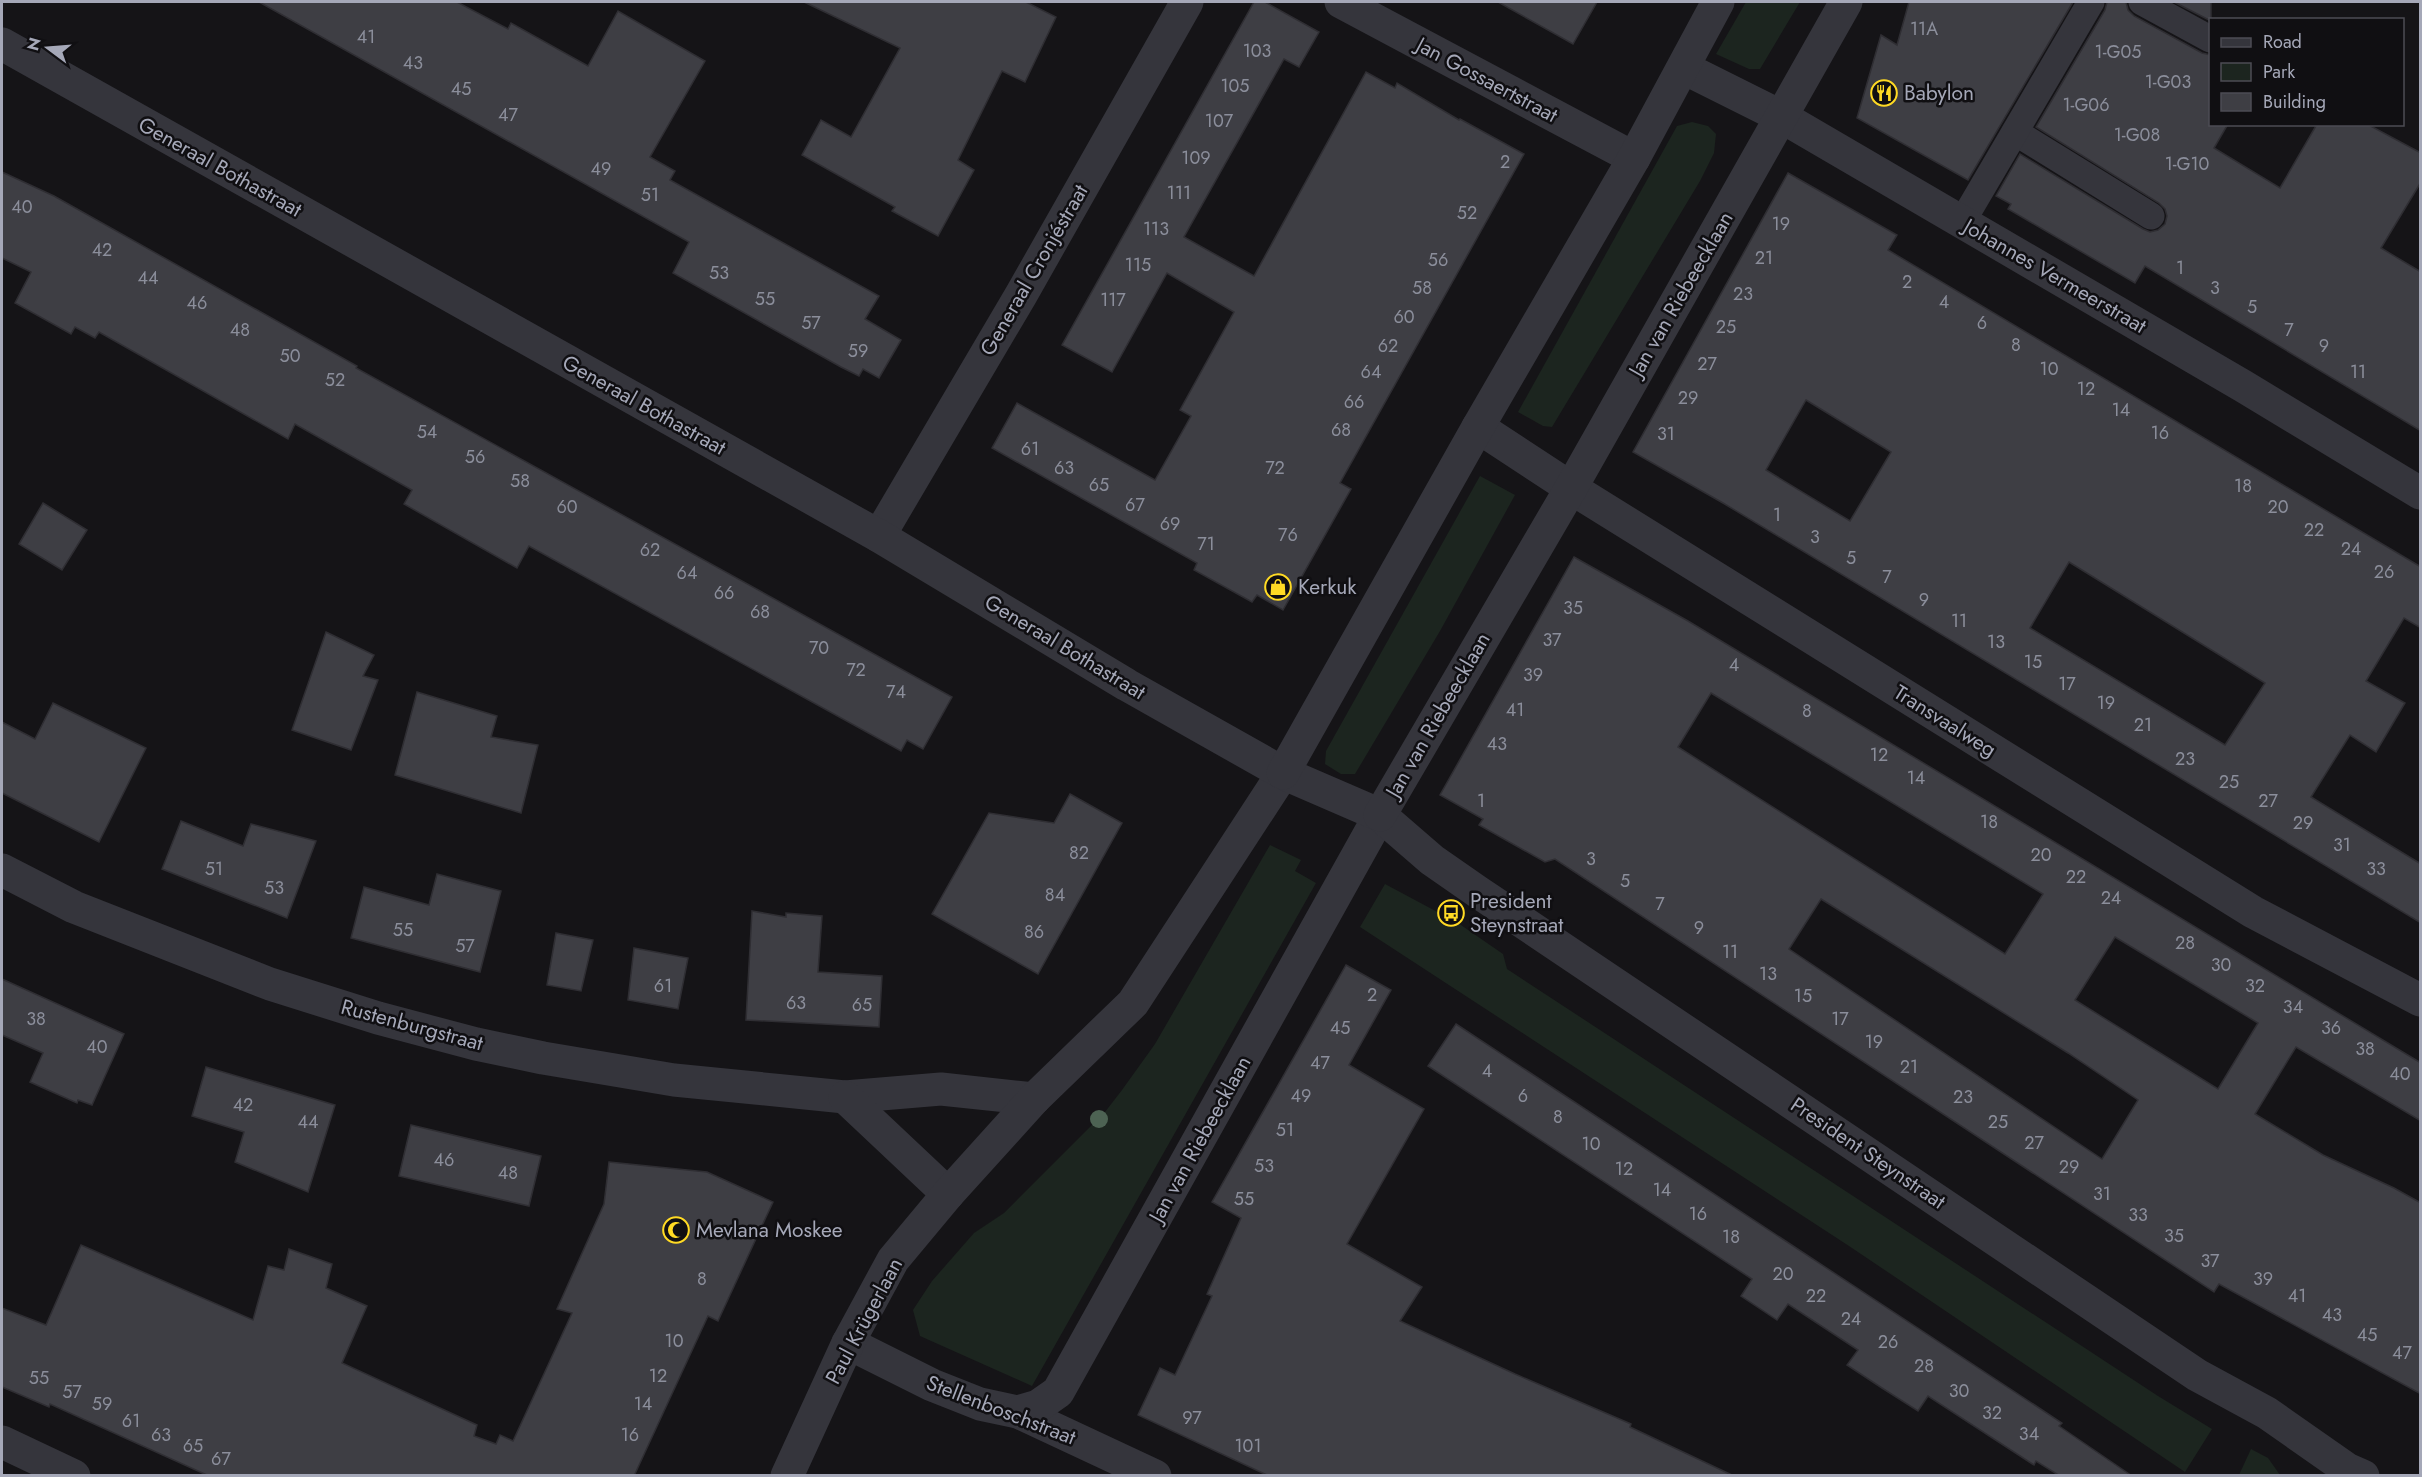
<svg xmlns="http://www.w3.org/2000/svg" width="2422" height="1477" viewBox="0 0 2422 1477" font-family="Jost,sans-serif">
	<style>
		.green { fill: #1c251f }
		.building { fill: #3e3e44; stroke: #2f2e33; stroke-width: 1.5; fill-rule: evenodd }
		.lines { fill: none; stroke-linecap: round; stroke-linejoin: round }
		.service { stroke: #35353c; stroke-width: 27 }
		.minor { stroke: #35353c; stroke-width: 33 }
		.tertiary { stroke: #35353c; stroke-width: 33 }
		.tree { fill: #4d6353 }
		.labels { text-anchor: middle; stroke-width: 5; stroke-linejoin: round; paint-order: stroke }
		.number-label { font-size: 18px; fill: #8b8e9b }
		.street-label { font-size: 21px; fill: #a5a8b8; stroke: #100f12 }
		.poi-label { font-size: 21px; fill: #a5a8b8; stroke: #100f12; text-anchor: start }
	</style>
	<rect width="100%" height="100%" fill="#151417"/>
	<g class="green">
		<polygon points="1746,2 1800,2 1760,69 1749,69 1716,54"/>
		<polygon points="1692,122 1708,126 1716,134 1714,153 1700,181 1552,427 1543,426 1518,412 1677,126"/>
		<polygon points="1480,476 1515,495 1440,631 1355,774 1341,774 1325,764 1326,751"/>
		<polygon points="1270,845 1301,860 1295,871 1316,883 1032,1386 920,1336 913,1310 932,1281 974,1233 1004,1213 1105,1112 1122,1090 1155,1044"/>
		<polygon points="1385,884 1458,923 1503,954 1507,969 2158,1396 2212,1429 2185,1472 1849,1246 1360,927"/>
		<polygon points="2251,1449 2268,1458 2280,1475 2239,1475"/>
	</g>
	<g class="building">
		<polygon points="259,2 457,2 508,29 511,23 588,66 618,11 705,61 650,157 675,171 670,180 879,296 865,319 901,340 879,378 863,369 859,376 841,367 673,273 689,242"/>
		<polygon points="804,2 1026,2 1056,17 1025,82 1002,71 958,160 974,170 938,236 892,211 895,207 802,155 821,120 851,137 900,48"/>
		<polygon points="1254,2 1265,2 1319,32 1299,67 1284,59 1184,237 1254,276 1366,72 1395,88 1397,83 1459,120 1460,119 1524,154 1340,483 1351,489 1283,610 1257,595 1252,602 1194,570 1197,563 992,448 1017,403 1155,480 1191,416 1180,410 1234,312 1167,273 1112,372 1062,345"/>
		<polygon points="1498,2 1597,2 1573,44"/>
		<polygon points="1909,2 2073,2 1968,180 1857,118 1881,35 1897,45"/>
		<polygon points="2107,2 2126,2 2128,10 2134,16 2202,53 2211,55 2211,124 2228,124 2214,148 2280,188 2317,124 2367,124 2421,153 2421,182 2381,248 2421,272 2421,431 2145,266 2135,283 2008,209 2011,204 1996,196 2020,154 2143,229 2150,232 2158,230 2165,224 2167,216 2165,209 2159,203 2036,127 2105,10"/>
		<polygon points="2174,2 2211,2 2211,21"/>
		<polygon points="2,172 54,196 357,366 356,368 952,697 923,749 907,740 901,751 529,546 517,568 404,504 412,490 295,424 288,439 99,332 95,338 75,327 71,334 15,303 31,272 2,258"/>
		<path d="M1788,173l109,62 -9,15 533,317v61l-17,-10 -38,63 39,22 -29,49 -26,-17 -39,62 110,67v59l-698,-420 -90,-51zM1806,400l85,52 -41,69 -84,-51zM2069,562l196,121 -40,62 -195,-117z"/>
		<polygon points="43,503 87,530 62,570 19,544"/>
		<path d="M1574,557l114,64 733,442v58l-125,-74 -41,67 68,41 71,33 27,15v191l-202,-110 -5,8 -659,-433 -10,3 -66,-37 4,-6 -43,-24zM1711,693l332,201 -38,60 -327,-207zM1821,899l247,154 70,47 -36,59 -313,-210zM2115,937l143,86 -40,66 -143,-89z"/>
		<polygon points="326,632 374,655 363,676 378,680 351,750 292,730"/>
		<polygon points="417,692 497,716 491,737 538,745 521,813 395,775"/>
		<polygon points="53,703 146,748 99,842 2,793 2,722 35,739"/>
		<polygon points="1070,794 1122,823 1038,974 932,914 989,813 1054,823"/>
		<polygon points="181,821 243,846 251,824 316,841 287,918 162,869"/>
		<polygon points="437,874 501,891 480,972 351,938 364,887 429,905"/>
		<polygon points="752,911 786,917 786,913 822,916 818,972 882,976 879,1027 746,1020"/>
		<polygon points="556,933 593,940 581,991 547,985"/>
		<polygon points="634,948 688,958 678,1009 628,1000"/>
		<polygon points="1346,965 1391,990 1349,1065 1424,1109 1347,1244 1422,1287 1400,1321 1515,1374 1631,1424 1630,1427 1734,1476 1269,1476 1138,1415 1160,1368 1175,1375 1212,1296 1207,1294 1241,1218 1212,1202"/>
		<polygon points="2,979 124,1034 92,1105 78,1100 77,1103 30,1082 43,1053 2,1035"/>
		<polygon points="1456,1024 2062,1423 2059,1426 2132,1476 2060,1476 2036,1461 2034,1465 1928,1396 1918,1411 1882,1388 1847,1365 1858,1350 1788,1304 1777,1320 1741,1296 1752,1279 1428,1066"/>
		<polygon points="206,1067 335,1105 308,1192 235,1162 244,1132 192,1116"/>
		<polygon points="411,1125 541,1156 529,1206 399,1176"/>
		<polygon points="609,1162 707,1172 773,1202 718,1321 708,1316 634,1476 209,1476 50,1404 49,1407 2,1387 2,1308 46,1325 81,1245 253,1320 268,1266 284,1270 289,1249 332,1264 326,1288 367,1306 342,1363 477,1425 474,1436 496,1444 500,1435 513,1441 572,1313 557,1309 604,1204"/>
	</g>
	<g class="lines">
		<g class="service">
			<polyline points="2142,2 2210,39"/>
			<polyline points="2015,132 2151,216"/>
			<polyline points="1962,222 2091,2"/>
		</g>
		<g class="minor">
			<polyline points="1341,2 1634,158"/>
			<polyline points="1684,68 1782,117 2243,386 2420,493"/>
			<polyline points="1478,427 1571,488 2253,912 2420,1000"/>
			<polyline points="879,536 1021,295 1187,2"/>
			<polyline points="2,870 74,907 270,984 378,1018 476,1044 543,1058 674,1080 845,1097 941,1089 1034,1099"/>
			<polyline points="845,1097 948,1194"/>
			<polyline points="848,1343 932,1385 980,1404 1018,1412 1155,1476"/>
			<polyline points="1018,1412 1038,1406 1058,1392 1380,815"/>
			<polyline points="2,1442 74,1476"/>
			<polyline points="787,1476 848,1343 893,1260 948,1194 1034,1099 1133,1003 1283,773"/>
		</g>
		<g class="tertiary">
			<polyline points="2,44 879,536 1127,685 1283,773 1380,815 1432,860 1478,892 2197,1375 2267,1413 2347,1469 2363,1476"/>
			<polyline points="1283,773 1478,427 1634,158 1718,2"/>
			<polyline points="1380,815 1571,488 1846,2"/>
		</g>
	</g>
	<circle class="tree" cx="1099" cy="1119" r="9"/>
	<defs>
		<g id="restaurant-ring" transform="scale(1.35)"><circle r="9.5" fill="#100f12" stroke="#ffda24" stroke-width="1.5"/><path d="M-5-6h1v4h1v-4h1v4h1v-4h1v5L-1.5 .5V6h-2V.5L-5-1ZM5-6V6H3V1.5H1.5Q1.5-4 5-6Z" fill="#ffda24"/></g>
		<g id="shop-ring" transform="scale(1.35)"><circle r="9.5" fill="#100f12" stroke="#ffda24" stroke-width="1.5"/><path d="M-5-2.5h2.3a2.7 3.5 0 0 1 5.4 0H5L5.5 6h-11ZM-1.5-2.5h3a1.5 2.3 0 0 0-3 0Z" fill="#ffda24"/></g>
		<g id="bus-ring" transform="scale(1.35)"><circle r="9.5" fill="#100f12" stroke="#ffda24" stroke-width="1.5"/><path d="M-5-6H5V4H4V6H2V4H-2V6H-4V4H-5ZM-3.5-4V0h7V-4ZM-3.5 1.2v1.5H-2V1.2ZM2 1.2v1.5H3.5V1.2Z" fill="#ffda24"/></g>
		<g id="mosque-ring" transform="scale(1.35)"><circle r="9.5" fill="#100f12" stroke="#ffda24" stroke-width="1.5"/><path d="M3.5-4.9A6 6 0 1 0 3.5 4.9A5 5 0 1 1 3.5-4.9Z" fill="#ffda24"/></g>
	</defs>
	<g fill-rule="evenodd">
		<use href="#restaurant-ring" x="1884" y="93"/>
		<use href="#shop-ring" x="1278" y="587"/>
		<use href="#bus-ring" x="1451" y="913"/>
		<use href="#mosque-ring" x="676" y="1230"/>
	</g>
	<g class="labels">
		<g class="number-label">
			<text x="1924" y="35">11A</text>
			<text x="366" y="43">41</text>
			<text x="1257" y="57">103</text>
			<text x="2118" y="58">1-G05</text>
			<text x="413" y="69">43</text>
			<text x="2168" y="88">1-G03</text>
			<text x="1235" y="92">105</text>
			<text x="461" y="95">45</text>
			<text x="2086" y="111">1-G06</text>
			<text x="508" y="121">47</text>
			<text x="1219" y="127">107</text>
			<text x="2137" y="141">1-G08</text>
			<text x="1196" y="164">109</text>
			<text x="1505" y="168">2</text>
			<text x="2187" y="170">1-G10</text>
			<text x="601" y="175">49</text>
			<text x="1179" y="199">111</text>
			<text x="650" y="201">51</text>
			<text x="22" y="213">40</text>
			<text x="1467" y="219">52</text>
			<text x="1781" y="230">19</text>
			<text x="1156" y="235">113</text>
			<text x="102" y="256">42</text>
			<text x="1764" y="264">21</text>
			<text x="1438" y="266">56</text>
			<text x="1138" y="271">115</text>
			<text x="2180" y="274">1</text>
			<text x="719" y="279">53</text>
			<text x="148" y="284">44</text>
			<text x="1907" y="288">2</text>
			<text x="1422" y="294">58</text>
			<text x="2215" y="294">3</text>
			<text x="1743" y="300">23</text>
			<text x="765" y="305">55</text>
			<text x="1113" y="306">117</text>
			<text x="1944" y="308">4</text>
			<text x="197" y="309">46</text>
			<text x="2252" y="313">5</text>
			<text x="1404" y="323">60</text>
			<text x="811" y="329">57</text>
			<text x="1982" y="329">6</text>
			<text x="1726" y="333">25</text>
			<text x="240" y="336">48</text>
			<text x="2289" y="336">7</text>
			<text x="2016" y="351">8</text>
			<text x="1388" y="352">62</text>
			<text x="2324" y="352">9</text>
			<text x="858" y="357">59</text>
			<text x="290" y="362">50</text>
			<text x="1707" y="370">27</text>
			<text x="2049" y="375">10</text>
			<text x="1371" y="378">64</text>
			<text x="2358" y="378">11</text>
			<text x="335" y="386">52</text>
			<text x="2086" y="395">12</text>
			<text x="1688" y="404">29</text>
			<text x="1354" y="408">66</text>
			<text x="2121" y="416">14</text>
			<text x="1341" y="436">68</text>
			<text x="427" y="438">54</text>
			<text x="2160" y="439">16</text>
			<text x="1666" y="440">31</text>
			<text x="1030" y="455">61</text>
			<text x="475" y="463">56</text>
			<text x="1064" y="474">63</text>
			<text x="1275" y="474">72</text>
			<text x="520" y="487">58</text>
			<text x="1099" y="491">65</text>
			<text x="2243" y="492">18</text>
			<text x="1135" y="511">67</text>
			<text x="567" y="513">60</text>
			<text x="2278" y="513">20</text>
			<text x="1777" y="521">1</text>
			<text x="1170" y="530">69</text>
			<text x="2314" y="536">22</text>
			<text x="1288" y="541">76</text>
			<text x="1815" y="543">3</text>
			<text x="1206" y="550">71</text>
			<text x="2351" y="555">24</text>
			<text x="650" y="556">62</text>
			<text x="1851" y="564">5</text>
			<text x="2384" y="578">26</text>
			<text x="687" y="579">64</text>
			<text x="1887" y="583">7</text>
			<text x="724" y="599">66</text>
			<text x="1924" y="606">9</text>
			<text x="1573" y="614">35</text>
			<text x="760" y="618">68</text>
			<text x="1959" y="627">11</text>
			<text x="1552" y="646">37</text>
			<text x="1996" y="648">13</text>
			<text x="819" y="654">70</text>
			<text x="2033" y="668">15</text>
			<text x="1734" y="671">4</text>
			<text x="856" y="676">72</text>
			<text x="1533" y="681">39</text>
			<text x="2067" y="690">17</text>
			<text x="896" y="698">74</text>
			<text x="2106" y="709">19</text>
			<text x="1515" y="716">41</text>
			<text x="1807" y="717">8</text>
			<text x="2143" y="731">21</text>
			<text x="1497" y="750">43</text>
			<text x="1879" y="761">12</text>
			<text x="2185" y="765">23</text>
			<text x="1916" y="784">14</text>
			<text x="2229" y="788">25</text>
			<text x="1481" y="807">1</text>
			<text x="2268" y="807">27</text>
			<text x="1989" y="828">18</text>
			<text x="2303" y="829">29</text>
			<text x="2342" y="851">31</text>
			<text x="1079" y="859">82</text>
			<text x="2041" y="861">20</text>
			<text x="1591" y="865">3</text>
			<text x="214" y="875">51</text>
			<text x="2376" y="875">33</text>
			<text x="2076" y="883">22</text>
			<text x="1625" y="887">5</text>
			<text x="274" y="894">53</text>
			<text x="1055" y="901">84</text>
			<text x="2111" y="904">24</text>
			<text x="1660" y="910">7</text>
			<text x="1699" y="934">9</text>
			<text x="403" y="936">55</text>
			<text x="1034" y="938">86</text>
			<text x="2185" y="949">28</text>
			<text x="465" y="952">57</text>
			<text x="1730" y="958">11</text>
			<text x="2221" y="971">30</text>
			<text x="1768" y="980">13</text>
			<text x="663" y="992">61</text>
			<text x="2255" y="992">32</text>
			<text x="1372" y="1001">2</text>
			<text x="1803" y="1002">15</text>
			<text x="796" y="1009">63</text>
			<text x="862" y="1011">65</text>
			<text x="2293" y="1013">34</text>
			<text x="36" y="1025">38</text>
			<text x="1840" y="1025">17</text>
			<text x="1340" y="1034">45</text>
			<text x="2331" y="1034">36</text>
			<text x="1874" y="1048">19</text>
			<text x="97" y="1053">40</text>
			<text x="2365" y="1055">38</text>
			<text x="1320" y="1069">47</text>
			<text x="1909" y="1073">21</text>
			<text x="1487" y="1077">4</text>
			<text x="2400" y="1080">40</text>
			<text x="1301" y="1102">49</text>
			<text x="1523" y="1102">6</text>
			<text x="1963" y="1103">23</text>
			<text x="243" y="1111">42</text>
			<text x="1558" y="1123">8</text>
			<text x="308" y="1128">44</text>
			<text x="1998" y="1128">25</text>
			<text x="1285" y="1136">51</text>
			<text x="2034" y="1149">27</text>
			<text x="1591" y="1150">10</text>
			<text x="444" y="1166">46</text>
			<text x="1264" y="1172">53</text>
			<text x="2069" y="1173">29</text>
			<text x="1624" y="1175">12</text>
			<text x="508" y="1179">48</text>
			<text x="1662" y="1196">14</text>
			<text x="2102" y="1200">31</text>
			<text x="1244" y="1205">55</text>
			<text x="1698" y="1220">16</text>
			<text x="2138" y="1221">33</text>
			<text x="2174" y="1242">35</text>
			<text x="1731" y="1243">18</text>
			<text x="2210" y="1267">37</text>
			<text x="1783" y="1280">20</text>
			<text x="702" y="1285">8</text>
			<text x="2263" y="1285">39</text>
			<text x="1816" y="1302">22</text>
			<text x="2297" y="1302">41</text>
			<text x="2332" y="1321">43</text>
			<text x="1851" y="1325">24</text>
			<text x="2367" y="1341">45</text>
			<text x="674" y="1347">10</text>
			<text x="1888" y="1348">26</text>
			<text x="2402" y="1359">47</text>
			<text x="1924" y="1372">28</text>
			<text x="658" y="1382">12</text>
			<text x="39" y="1384">55</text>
			<text x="1959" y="1397">30</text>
			<text x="72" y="1398">57</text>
			<text x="102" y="1410">59</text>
			<text x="643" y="1410">14</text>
			<text x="1992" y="1419">32</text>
			<text x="1192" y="1424">97</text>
			<text x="131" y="1427">61</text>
			<text x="2029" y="1440">34</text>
			<text x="161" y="1441">63</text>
			<text x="630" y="1441">16</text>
			<text x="193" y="1452">65</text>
			<text x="1248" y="1452">101</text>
			<text x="221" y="1465">67</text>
		</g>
		<g class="street-label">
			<text transform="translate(1487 80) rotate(28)" y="7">Jan Gossaertstraat</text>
			<text transform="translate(220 167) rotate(29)" y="7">Generaal Bothastraat</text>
			<text transform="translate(1034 270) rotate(-60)" y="7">Generaal Cronjéstraat</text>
			<text transform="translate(2055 276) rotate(30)" y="7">Johannes Vermeerstraat</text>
			<text transform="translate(1681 294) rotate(-60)" y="7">Jan van Riebeecklaan</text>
			<text transform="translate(644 405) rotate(29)" y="7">Generaal Bothastraat</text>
			<text transform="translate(1065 647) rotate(31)" y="7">Generaal Bothastraat</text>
			<text transform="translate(1438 715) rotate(-60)" y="7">Jan van Riebeecklaan</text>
			<text transform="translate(1945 721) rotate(32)" y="7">Transvaalweg</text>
			<text transform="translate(412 1025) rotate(15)" y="7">Rustenburgstraat</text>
			<text transform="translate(1200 1139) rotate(-61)" y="7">Jan van Riebeecklaan</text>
			<text transform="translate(1868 1153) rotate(34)" y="7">President Steynstraat</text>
			<text transform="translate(864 1321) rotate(-62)" y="7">Paul Krügerlaan</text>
			<text transform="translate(1001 1410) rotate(21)" y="7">Stellenboschstraat</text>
		</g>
		<g class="poi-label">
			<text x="1904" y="100">Babylon</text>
			<text x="1298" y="594">Kerkuk</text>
			<text x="1470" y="908">President<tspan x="1470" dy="24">Steynstraat</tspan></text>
			<text x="696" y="1237">Mevlana Moskee</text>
		</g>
	</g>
	<rect width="2422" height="1477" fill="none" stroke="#a5a8b8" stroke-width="6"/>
	<rect x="2209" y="18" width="195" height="108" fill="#100f12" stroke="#4c4c54" stroke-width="1.5"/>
	<rect x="2221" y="38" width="30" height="9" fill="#35353c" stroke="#4c4c54" stroke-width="1.5"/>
	<text x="2263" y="48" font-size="18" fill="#a5a8b8">Road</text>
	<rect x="2221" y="63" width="30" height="18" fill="#1c251f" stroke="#4c4c54" stroke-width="1.5"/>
	<text x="2263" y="78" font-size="18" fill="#a5a8b8">Park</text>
	<rect x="2221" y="93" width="30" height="18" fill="#3e3e44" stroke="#4c4c54" stroke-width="1.5"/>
	<text x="2263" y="108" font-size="18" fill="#a5a8b8">Building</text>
	<g transform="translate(48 48) rotate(286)" stroke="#100f12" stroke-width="4.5" paint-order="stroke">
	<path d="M0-4.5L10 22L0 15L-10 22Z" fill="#a5a8b8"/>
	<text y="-9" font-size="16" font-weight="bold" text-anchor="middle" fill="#a5a8b8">N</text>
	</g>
</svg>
